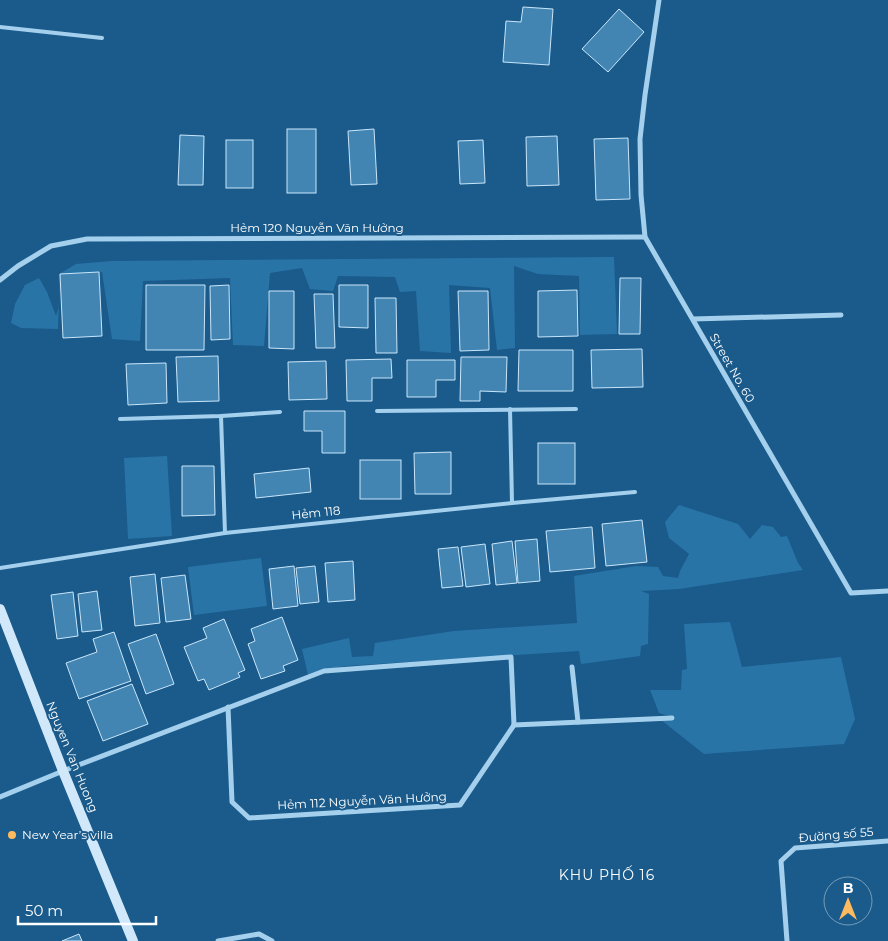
<svg xmlns="http://www.w3.org/2000/svg" width="888" height="941" viewBox="0 0 888 941" font-family="Montserrat,sans-serif">
	<style>
		.green { fill: #2974a7 }
		.building { fill: #4285b3; stroke: #c9e6fa }
		.lines { fill: none; stroke-linecap: round; stroke-linejoin: round }
		.lane { stroke: #a4d0ed; stroke-width: 4 }
		.street { stroke: #a4d0ed; stroke-width: 5 }
		.secondary { stroke: #d1e8fa; stroke-width: 10 }
		.poi-dot { fill: #ffba60; stroke: #1a5b8b; stroke-width: 2 }
		.labels { text-anchor: middle; stroke-width: 4; stroke-linejoin: round; paint-order: stroke }
		.street-label { font-size: 12px; fill: #fff; stroke: #1a5b8b }
		.poi-label { font-size: 12px; fill: #fff; stroke: #1a5b8b; text-anchor: start }
		.neighbourhood-label { font-size: 14px; letter-spacing: 1px; fill: #fff; stroke: #1a5b8b }
	</style>
	<rect width="100%" height="100%" fill="#1a5b8b"/>
	<g class="green">
		<polygon points="614,257 617,334 580,335 579,276 538,274 514,266 515,348 497,350 490,288 449,285 451,353 420,351 416,291 400,292 395,277 338,276 333,291 310,289 302,268 270,273 264,346 233,345 230,278 143,281 140,341 112,339 102,272 60,274 58,329 21,328 11,323 15,304 25,285 39,278 47,292 56,316 59,306 59,274 76,264 112,261"/>
		<polygon points="167,456 172,536 128,539 124,458"/>
		<polygon points="679,505 738,524 750,539 762,525 773,527 781,537 787,536 798,563 803,570 679,589 641,591 649,594 648,644 641,646 640,656 581,664 579,651 345,666 308,675 302,649 349,638 352,657 373,656 375,643 454,631 577,623 574,576 636,566 658,567 663,576 678,578 680,571 689,554 669,538 665,522"/>
		<polygon points="261,558 267,606 194,615 188,567"/>
		<polygon points="730,622 742,667 841,657 855,719 844,744 704,754 661,720 673,717 659,713 650,690 681,690 682,670 687,669 684,624"/>
	</g>
	<g class="building">
		<polygon points="523,7 553,9 549,65 503,62 506,21 521,22"/>
		<polygon points="619,9 644,32 608,72 582,49"/>
		<rect x="287" y="129" width="29" height="64"/>
		<polygon points="374,129 377,184 351,185 348,131"/>
		<polygon points="180,135 204,136 203,185 178,185"/>
		<polygon points="557,136 559,185 527,186 526,137"/>
		<polygon points="628,138 630,199 596,200 594,139"/>
		<rect x="226" y="140" width="27" height="48"/>
		<polygon points="483,140 485,183 460,184 458,141"/>
		<polygon points="99,272 102,336 63,338 60,274"/>
		<polygon points="620,278 641,278 640,334 619,334"/>
		<polygon points="146,285 205,285 204,350 146,350"/>
		<polygon points="229,285 230,339 211,340 210,286"/>
		<polygon points="339,285 368,285 368,328 339,327"/>
		<polygon points="577,290 578,336 538,337 538,291"/>
		<polygon points="269,291 294,291 294,349 269,348"/>
		<polygon points="458,291 488,291 489,350 460,351"/>
		<polygon points="314,294 333,294 335,348 316,348"/>
		<polygon points="375,298 396,298 397,353 376,353"/>
		<polygon points="642,349 643,387 592,388 591,350"/>
		<polygon points="519,350 573,350 573,391 518,391"/>
		<polygon points="218,356 219,401 178,402 176,357"/>
		<polygon points="461,357 507,357 506,392 480,391 480,401 460,401"/>
		<polygon points="391,359 392,378 372,378 372,401 347,401 346,360"/>
		<polygon points="407,360 455,360 455,380 436,380 436,397 407,397"/>
		<polygon points="326,361 327,399 289,400 288,362"/>
		<polygon points="166,363 167,403 128,405 126,364"/>
		<polygon points="304,411 345,411 345,453 322,453 322,431 304,431"/>
		<rect x="538" y="443" width="37" height="41"/>
		<polygon points="451,452 451,494 415,494 414,453"/>
		<rect x="360" y="460" width="41" height="39"/>
		<polygon points="182,466 214,466 215,515 182,516"/>
		<polygon points="309,468 311,492 256,498 254,474"/>
		<polygon points="642,520 647,562 606,566 602,524"/>
		<polygon points="592,527 595,568 550,572 546,531"/>
		<polygon points="537,539 540,581 518,583 515,541"/>
		<polygon points="512,541 517,583 496,585 492,544"/>
		<polygon points="485,544 490,584 466,587 461,547"/>
		<polygon points="458,547 463,586 442,588 438,549"/>
		<polygon points="353,561 355,600 328,602 325,563"/>
		<polygon points="294,566 298,606 273,609 269,569"/>
		<polygon points="315,566 319,602 300,604 296,568"/>
		<polygon points="155,574 160,623 135,626 130,577"/>
		<polygon points="185,575 191,619 166,622 161,578"/>
		<polygon points="97,591 102,630 82,632 78,594"/>
		<polygon points="73,592 78,636 57,639 51,595"/>
		<polygon points="282,617 298,660 283,666 285,671 261,679 248,644 255,641 251,629"/>
		<polygon points="224,619 245,670 238,673 240,677 209,690 204,679 198,681 184,647 207,638 203,628"/>
		<polygon points="114,632 131,681 79,699 66,663 97,652 93,639"/>
		<polygon points="156,634 174,684 146,694 128,644"/>
		<polygon points="132,684 148,724 103,741 87,701"/>
		<polygon points="79,934 82,941 62,941"/>
	</g>
	<g class="lines">
		<g class="lane">
			<polyline points="0,27 102,38"/>
			<polyline points="510,409 512,503"/>
			<polyline points="377,411 576,409"/>
			<polyline points="221,416 225,533"/>
			<polyline points="120,419 221,416 280,412"/>
			<polyline points="0,568 225,533 512,503 635,492"/>
		</g>
		<g class="street">
			<polyline points="659,0 645,95 640,139 641,195 645,237 851,593 888,591"/>
			<polyline points="0,280 18,266 51,246 87,239 645,237"/>
			<polyline points="693,319 841,315"/>
			<polyline points="572,667 578,722"/>
			<polyline points="228,707 232,802 249,818 460,805 514,725 672,718"/>
			<polyline points="0,797 63,771 324,671 511,657 514,725"/>
			<polyline points="218,941 259,934 272,941"/>
			<polyline points="787,941 781,861 795,848 888,841"/>
		</g>
		<polyline class="secondary" points="0,609 63,771 133,941"/>
	</g>
	<circle class="poi-dot" cx="12" cy="835" r="5"/>
	<g class="labels">
		<g class="street-label">
			<text x="317" y="232">Hẻm 120 Nguyễn Văn Hưởng</text>
			<text transform="translate(732 368) rotate(60)" y="4">Street No. 60</text>
			<text transform="translate(316 513) rotate(-6)" y="4">Hẻm 118</text>
			<text transform="translate(72 757) rotate(68)" y="4">Nguyen Van Huong</text>
			<text transform="translate(362 801) rotate(-3)" y="4">Hẻm 112 Nguyễn Văn Hưởng</text>
			<text transform="translate(836 835) rotate(-5)" y="4">Đường số 55</text>
		</g>
		<g class="poi-label">
			<text x="22" y="839">New Year’s villa</text>
		</g>
		<g class="neighbourhood-label">
			<text x="607" y="880">KHU PHỐ 16</text>
		</g>
	</g>
	<g transform="translate(848 901)"><circle r="24" fill="#1a5b8b" stroke="#769db9"/>
	<path d="M0-4L9 19L0 12L-9 19Z" fill="#ffba60"/>
	<text y="-8" font-size="14" font-weight="bold" text-anchor="middle" fill="#ffffff">B</text>
	</g>
	<path d="M18 916v8h138v-8" fill="none" stroke="#ffffff" stroke-width="2.5"/>
	<text x="25" y="916" font-size="15" fill="#ffffff" stroke="#1a5b8b" stroke-width="4" paint-order="stroke">50 m</text>
</svg>
